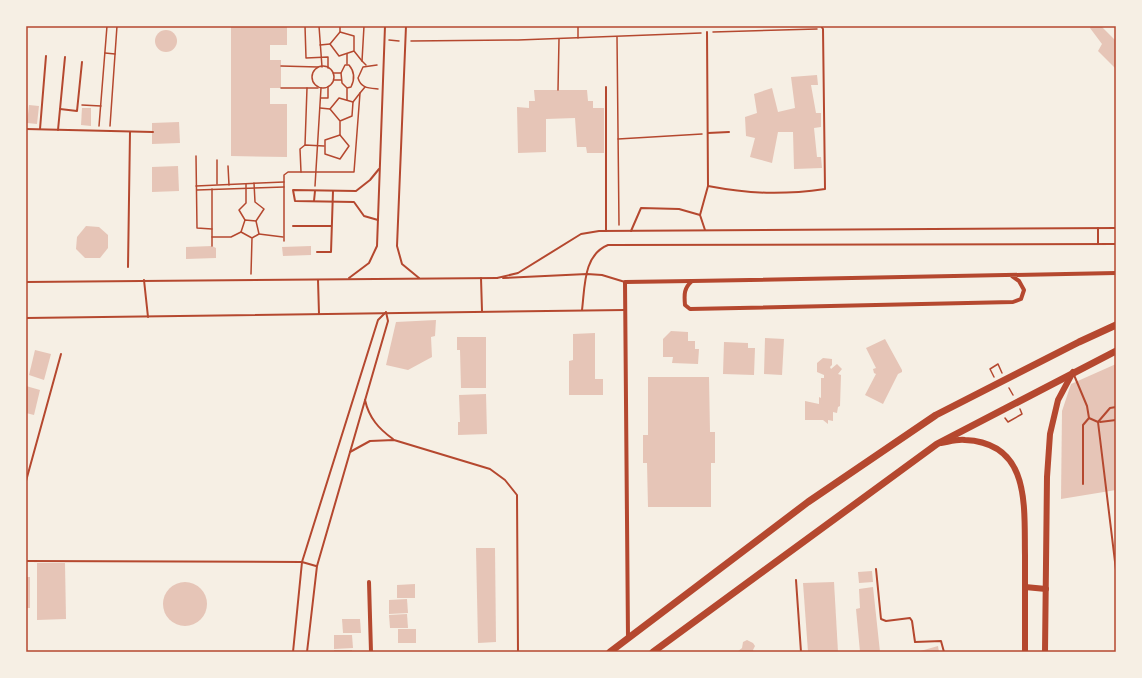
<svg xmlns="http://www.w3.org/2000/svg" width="1142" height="678" viewBox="0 0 1142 678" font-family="Lato,sans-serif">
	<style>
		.building { fill: #e6c5b7 }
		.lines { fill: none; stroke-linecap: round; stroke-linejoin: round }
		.path { stroke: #b5482f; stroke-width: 1.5 }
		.service { stroke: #b5482f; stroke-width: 2 }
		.minor { stroke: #b5482f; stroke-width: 4 }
		.secondary { stroke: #b5482f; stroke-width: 6 }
		.primary { stroke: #b5482f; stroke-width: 7 }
		.neatline { fill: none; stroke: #b5482f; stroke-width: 1.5 }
	</style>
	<rect width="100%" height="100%" fill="#f6efe4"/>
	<g class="building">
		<polygon points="231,26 287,26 287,45 270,45 270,60 281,60 281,88 270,88 270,104 287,104 287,157 231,156"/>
		<polygon points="1091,26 1101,26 1116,41 1116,69 1098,51 1102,44 1090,28"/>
		<circle cx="166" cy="41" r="11"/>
		<polygon points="817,75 818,85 811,85 816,113 821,113 821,127 814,128 817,157 821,157 822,168 794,169 793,132 778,132 772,163 750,157 755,138 746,136 745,117 757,113 754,94 772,88 778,112 795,108 791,77"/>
		<polygon points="534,90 587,90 588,101 593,101 593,108 604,108 604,153 587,153 586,147 577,147 575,118 546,119 546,152 518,153 517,107 529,108 529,101 535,101"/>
		<polygon points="29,105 39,106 37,124 27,123"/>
		<polygon points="82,108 91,108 91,126 81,125"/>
		<polygon points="179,122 180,143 152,144 152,123"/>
		<polygon points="178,166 179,191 152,192 152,167"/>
		<polygon points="86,226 99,227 108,235 108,248 100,258 85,258 76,249 77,237"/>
		<polygon points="212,246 216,248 216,258 186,259 186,247"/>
		<polygon points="311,246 311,255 283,256 282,247"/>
		<polygon points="436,320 435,336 431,337 432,357 408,370 386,365 396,322"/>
		<polygon points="671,331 688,332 688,341 695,341 695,349 699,349 698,364 672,363 673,357 663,357 663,339"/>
		<polygon points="595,333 595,379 603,379 603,395 569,395 569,361 573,360 573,334"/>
		<polygon points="457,337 486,337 486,388 461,388 460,350 457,350"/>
		<polygon points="765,338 784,339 782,375 764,374"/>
		<polygon points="885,339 902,370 902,372 898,374 883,404 865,395 876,374 874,373 873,369 876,368 866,348"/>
		<polygon points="724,342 748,343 748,348 755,348 754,375 723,374"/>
		<polygon points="35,350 51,354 44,380 29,375"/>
		<polygon points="823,358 832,359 832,365 830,367 831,369 837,364 842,369 838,374 841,375 840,406 838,407 837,413 833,412 833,421 828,420 828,424 823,420 805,420 805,401 819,404 819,397 821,398 821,378 824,378 824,375 817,372 817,363"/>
		<polygon points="1116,364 1116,490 1061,499 1062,411 1071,384"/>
		<polygon points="648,377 709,377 710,432 715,432 715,463 711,463 711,507 648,507 647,463 643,463 643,435 648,435"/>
		<polygon points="26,386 40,390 34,415 26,413"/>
		<polygon points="486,394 487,434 458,435 458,422 460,422 459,395"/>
		<polygon points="476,548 495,548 496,642 478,643"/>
		<polygon points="37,563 65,563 66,619 37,620"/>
		<polygon points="872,571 873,582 859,583 858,572"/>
		<rect x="26" y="577" width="4" height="31"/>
		<circle cx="185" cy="604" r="22"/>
		<polygon points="834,582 838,652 808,652 803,583"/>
		<polygon points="415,584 415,598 397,598 397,585"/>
		<polygon points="873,587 880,652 860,652 856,609 860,608 859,589"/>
		<polygon points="407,599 408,613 389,614 389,600"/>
		<polygon points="407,614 408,628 390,628 389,615"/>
		<polygon points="342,619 360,619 361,633 343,633"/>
		<rect x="398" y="629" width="18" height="14"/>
		<polygon points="334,635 352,635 353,648 334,649"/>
		<polygon points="747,640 753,643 755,646 753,650 754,652 737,652 742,648 743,642"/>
		<polygon points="938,646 939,652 917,652"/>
		<rect x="334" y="650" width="18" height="2"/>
	</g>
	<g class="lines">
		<g class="path">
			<polyline points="305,26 306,58 328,57 328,68"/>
			<polyline points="319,26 322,67"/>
			<polyline points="364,26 362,61 366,65"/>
			<polyline points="578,26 578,38"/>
			<polyline points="340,32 340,26"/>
			<polyline points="713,32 817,29"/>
			<polyline points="617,37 619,225"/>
			<polyline points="389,40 399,41"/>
			<polyline points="411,41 518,40 701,33"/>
			<polyline points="320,45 330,44"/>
			<polyline points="354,51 339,56 330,44 340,32 354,36 354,51 362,61"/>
			<polyline points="105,53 115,54"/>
			<polyline points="347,54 347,64"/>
			<path d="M377,65l-14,2 -5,11c3,10 10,10 20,11"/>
			<polyline points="281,66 318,67"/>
			<circle cx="323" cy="77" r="11"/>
			<polyline points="333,73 341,73"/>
			<polyline points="334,80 341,80"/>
			<polyline points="281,88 318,88"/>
			<path d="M347,88l4,-1c4,-8 4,-15 -2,-22h-4l-4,8 1,10 5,5v12"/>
			<polyline points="558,90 559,39"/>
			<polyline points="321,98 328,98 328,87"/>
			<polyline points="353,102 360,93"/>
			<polyline points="82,105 101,106"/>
			<polyline points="320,108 330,109"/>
			<polyline points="340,121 352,116 353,102 339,98 330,109 340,121 340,135"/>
			<polyline points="99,126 107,26"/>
			<polyline points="110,126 117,26"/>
			<polygon points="340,135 349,146 340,159 325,154 325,140"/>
			<polyline points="618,139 702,134"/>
			<polyline points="305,145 307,88"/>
			<polyline points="196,156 197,228 212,229"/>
			<polyline points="217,160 217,184"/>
			<polyline points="228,166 229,185"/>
			<polyline points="301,172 300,149 305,145 324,146"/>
			<polyline points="254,183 255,202 264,209 256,221"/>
			<polyline points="196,186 284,182"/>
			<polyline points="315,186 321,88"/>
			<polyline points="197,190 284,187"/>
			<polyline points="245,220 239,210 246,203 246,184"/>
			<polyline points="259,234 283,237"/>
			<polyline points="212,237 231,237 241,232"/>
			<polyline points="284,241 284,175 288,172 354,172 360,93 365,87"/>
			<polyline points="212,246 212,189"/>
			<polyline points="251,274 252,238 259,234 256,221 245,220 241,232 252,238"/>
			<polyline points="994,377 990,369 998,364 1002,373"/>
			<polyline points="1009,388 1013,395"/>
			<polyline points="1005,418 1008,422 1022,414 1020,409"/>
		</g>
		<g class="service">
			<polyline points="406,26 397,246 402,264 419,278"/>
			<polyline points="60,109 77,111 82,62"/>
			<polyline points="26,129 153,132"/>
			<polyline points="40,129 46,56"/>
			<polyline points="58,130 65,57"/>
			<polyline points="708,133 729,132"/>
			<path d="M708,186c42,8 75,9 117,3l-2,-160 -2,-3"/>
			<polyline points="314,201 315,191"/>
			<polyline points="378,220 364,216 354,202 295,201 293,190 356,191 370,180 379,169"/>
			<polyline points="293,226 331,226"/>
			<polyline points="1098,228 1098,244"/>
			<polyline points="705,230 700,215 708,186 707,32"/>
			<polyline points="606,231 606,87"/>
			<polyline points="631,231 641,208 679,209 700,215"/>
			<polyline points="317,252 331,252 333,191"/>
			<polyline points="128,267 130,132"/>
			<polyline points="349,278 369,263 377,246 385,26"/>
			<polyline points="481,278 482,311"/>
			<polyline points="497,278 518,273 581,234 599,231 1116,228"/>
			<polyline points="503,278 587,274 602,275 625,282"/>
			<polyline points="144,280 148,317"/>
			<polyline points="318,280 319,314"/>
			<polyline points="26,282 497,278"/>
			<path d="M582,310c3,-23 1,-55 26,-65l508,-1"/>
			<polyline points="26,318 625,310"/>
			<polyline points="1074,375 1087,406 1089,418 1098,422 1116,570"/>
			<path d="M365,400c4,18 14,29 28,39"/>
			<polyline points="1098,422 1110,408 1116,407"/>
			<polyline points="1100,422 1116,420"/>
			<polyline points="350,452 370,441 394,440 490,469 505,480 517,495 518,652"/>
			<polyline points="26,481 61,354"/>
			<polyline points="1083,484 1083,425 1089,418"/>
			<polyline points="26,561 302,562 316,566"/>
			<polyline points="876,569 881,619 886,621 910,618 912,621 915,642 941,641 944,652"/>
			<polyline points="796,580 801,652"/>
			<polyline points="265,652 293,652"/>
			<polyline points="293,652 302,562 378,320 385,313"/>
			<polyline points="307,652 317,566 388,321 386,312"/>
		</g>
		<g class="minor">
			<path d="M1012,276l7,5 5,9 -3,9 -8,3 -323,7 -5,-4c-1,-11 -1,-17 7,-24l424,-8"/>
			<polyline points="369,582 371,652"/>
			<polyline points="628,638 625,282 692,281"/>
		</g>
		<g class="secondary">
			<path d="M941,443c7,-1 16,-4 24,-3 66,3 59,66 60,115 0,32 0,65 0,97"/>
			<polyline points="1025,587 1046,589"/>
			<polyline points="1045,652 1047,477 1050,434 1058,400 1073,372"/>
		</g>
		<g class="primary">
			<polyline points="610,652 808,502 936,415 1079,342 1116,325"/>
			<polyline points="653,652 937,444 1116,351"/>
		</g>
	</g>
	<rect width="1142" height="678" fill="none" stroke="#f6efe4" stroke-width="54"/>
	<rect x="27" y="27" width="1088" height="624" class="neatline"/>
</svg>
